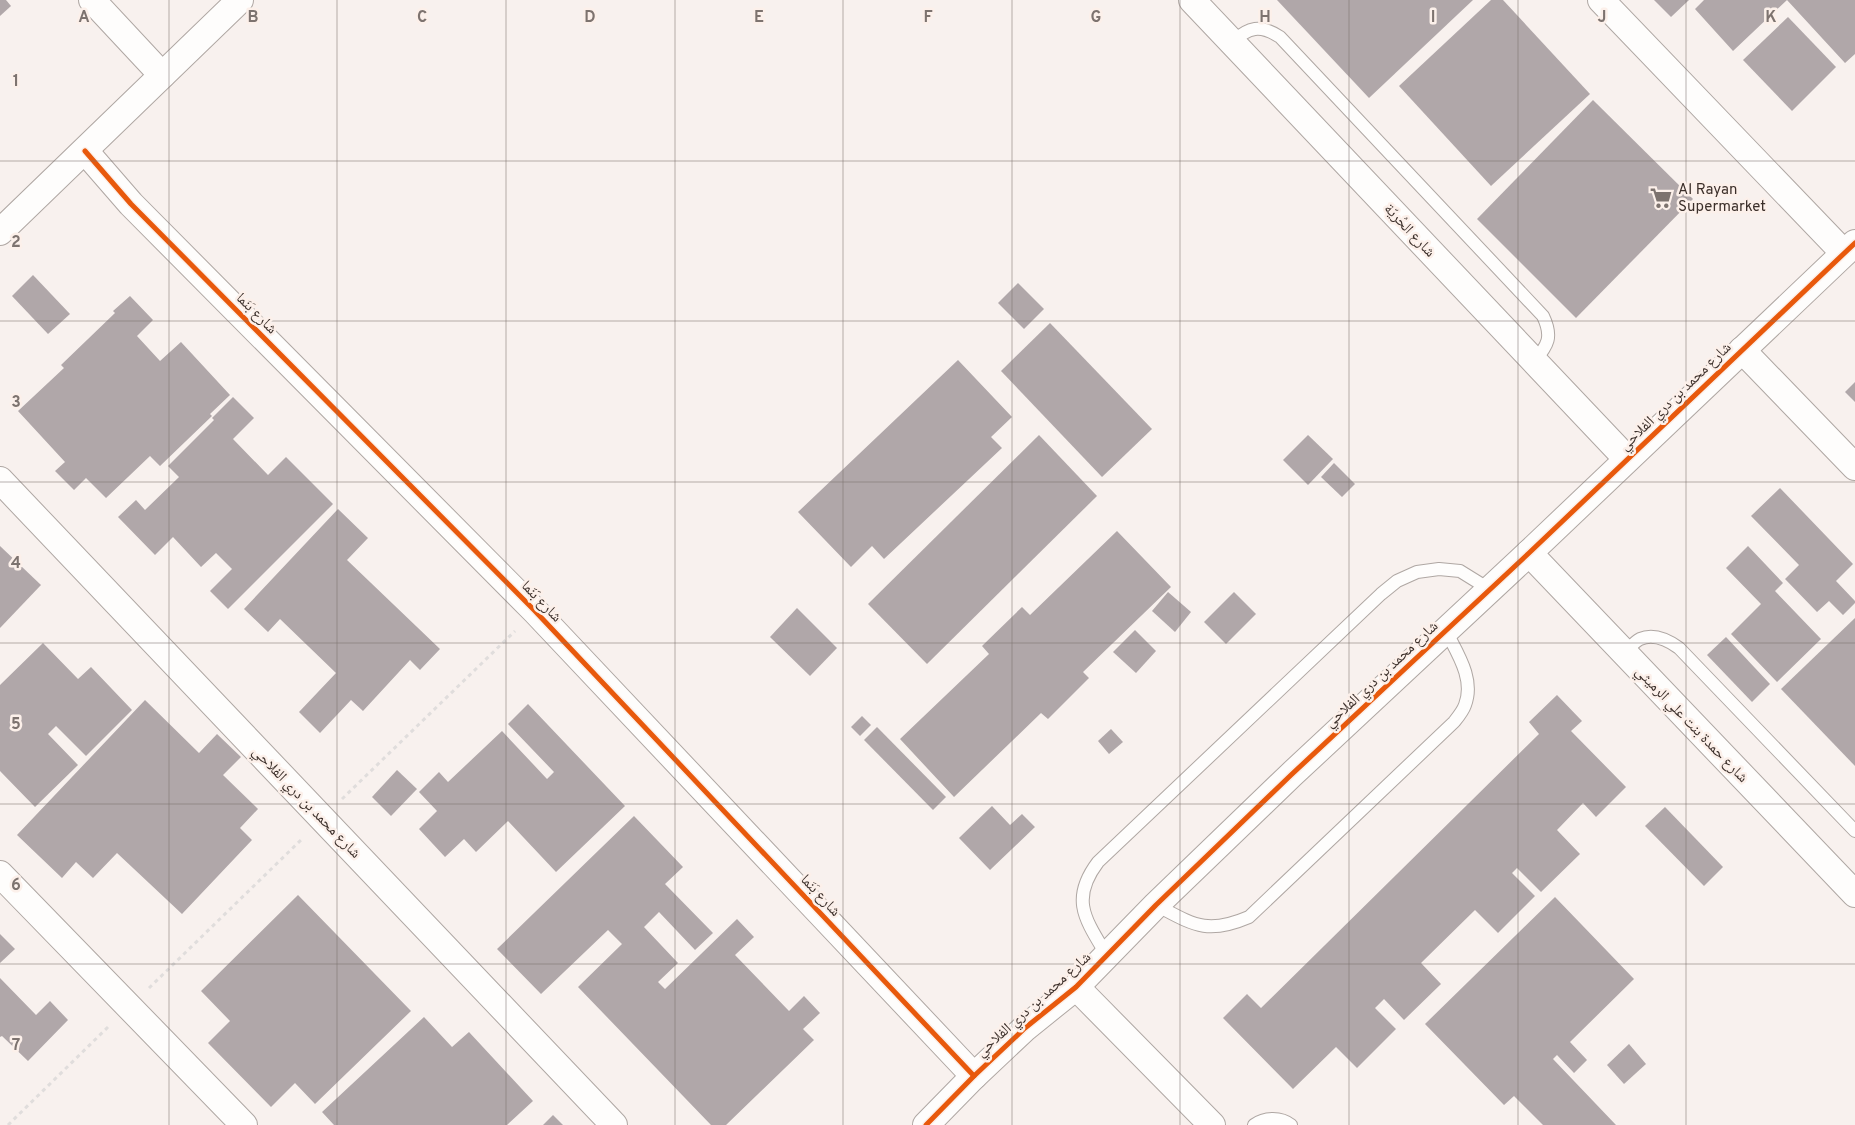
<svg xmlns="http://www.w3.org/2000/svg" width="1855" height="1125" viewBox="0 0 1855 1125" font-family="Overpass,'Noto Naskh Arabic',sans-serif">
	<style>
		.building { fill: #b0a7a9 }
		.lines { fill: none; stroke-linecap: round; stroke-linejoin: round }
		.service-casing { stroke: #afa7a3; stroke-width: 14 }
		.minor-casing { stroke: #afa7a3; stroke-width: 28 }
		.path { stroke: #e0dddc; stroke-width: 3; stroke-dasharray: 4 4; stroke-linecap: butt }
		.service { stroke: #fefdfc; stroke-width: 12 }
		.minor { stroke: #fefdfc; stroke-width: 26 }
		.cycleway-casing { stroke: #fcf0ea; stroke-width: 8 }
		.cycleway { stroke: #e8590c; stroke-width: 5 }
		.grid { fill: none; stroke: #7d736f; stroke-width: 1; stroke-opacity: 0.55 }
		.labels { text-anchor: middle; stroke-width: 5; stroke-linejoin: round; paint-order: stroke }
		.poi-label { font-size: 15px; fill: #3b2f2a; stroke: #fcf0ea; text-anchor: start }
		.street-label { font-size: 15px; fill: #3b2f2a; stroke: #fcf0ea }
		.grid-label { font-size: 16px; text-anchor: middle; font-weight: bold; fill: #7d736f; stroke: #fcf0ea; stroke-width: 5; stroke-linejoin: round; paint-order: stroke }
	</style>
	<rect width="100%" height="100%" fill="#f8f1ee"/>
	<g class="building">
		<polygon points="0,0 6,0 11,6 0,16"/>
		<polygon points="1277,0 1473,0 1369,98"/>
		<polygon points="1491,0 1503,0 1590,94 1491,186 1399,86"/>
		<polygon points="1654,0 1689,0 1671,17"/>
		<polygon points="1704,0 1855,0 1855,54 1845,63 1787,0 1733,51 1695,9"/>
		<polygon points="1788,17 1836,67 1792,111 1743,60"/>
		<polygon points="1593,100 1693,199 1576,318 1477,219"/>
		<polygon points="33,275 70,314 48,334 12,296"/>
		<polygon points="1018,283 1044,309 1024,329 998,303"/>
		<polygon points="130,296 153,320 137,336 160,361 181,342 230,395 210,414 212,416 160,466 150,456 106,498 86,478 74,490 55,471 65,462 18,411 64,368 61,365 115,313 113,311"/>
		<polygon points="1050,323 1152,429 1102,477 1001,371"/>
		<polygon points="958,360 1012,417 991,437 1002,448 884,559 872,546 851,567 798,512"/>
		<polygon points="1855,382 1855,402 1845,392"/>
		<polygon points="233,397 254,418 233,439 268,475 286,457 333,504 228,609 210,591 232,569 216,553 201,567 173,537 155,555 118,517 136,500 145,510 179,477 168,466 214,420 212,418"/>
		<polygon points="1039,435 1097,496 927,664 868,604"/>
		<polygon points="1308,435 1333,459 1308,485 1283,460"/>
		<polygon points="1334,463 1355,484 1342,497 1321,477"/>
		<polygon points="1780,488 1853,564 1836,581 1855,601 1855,603 1843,615 1829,601 1817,612 1785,579 1799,565 1751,516"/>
		<polygon points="338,509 368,538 347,560 440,649 420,670 410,660 363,711 351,700 320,733 299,712 336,673 280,619 268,632 244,609"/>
		<polygon points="1117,531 1171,587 1083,672 1089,678 1048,719 1041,713 954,797 900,739 989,654 982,646 1022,607 1030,615"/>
		<polygon points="0,546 41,585 0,628"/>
		<polygon points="1748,546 1783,583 1775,591 1821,639 1777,682 1731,634 1761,604 1726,568"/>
		<polygon points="1168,592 1191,612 1175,632 1152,611"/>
		<polygon points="1234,592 1256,614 1226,644 1204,622"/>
		<polygon points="797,608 837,648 810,676 770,637"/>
		<polygon points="1855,618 1855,766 1781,689"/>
		<polygon points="1135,630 1156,651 1136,673 1113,652"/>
		<polygon points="1726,637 1770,684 1752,702 1707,655"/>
		<polygon points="43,643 78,679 91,667 132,710 86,756 56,726 48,734 78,765 35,807 0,771 0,685"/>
		<polygon points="1557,695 1582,721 1571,731 1626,787 1596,817 1583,803 1557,830 1580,854 1541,892 1517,868 1512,873 1535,896 1498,933 1475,910 1421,963 1441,984 1404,1020 1384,999 1375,1008 1396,1029 1357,1068 1336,1047 1293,1089 1223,1018 1247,994 1261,1008 1539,734 1529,722"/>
		<polygon points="145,700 199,753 217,734 241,757 223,775 258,809 240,828 252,840 182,914 117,853 93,878 76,862 62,878 17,835"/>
		<polygon points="528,704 625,806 556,872 508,821 476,852 464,839 445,857 419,829 437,811 419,792 439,772 448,782 502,731 547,779 554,772 508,724"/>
		<polygon points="862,716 871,725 860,736 851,727"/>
		<polygon points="877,727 946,797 933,810 864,740"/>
		<polygon points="1111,729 1123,742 1109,754 1098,741"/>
		<polygon points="397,770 417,789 391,816 372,797"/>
		<polygon points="992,806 1010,825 1022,814 1035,827 990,870 959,838"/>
		<polygon points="1665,807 1723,867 1704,886 1645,826"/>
		<polygon points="634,816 683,867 665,884 713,933 695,950 659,912 644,927 678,963 658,982 665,989 737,919 754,937 735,955 789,1011 804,996 820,1013 803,1029 814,1040 726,1125 711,1125 578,987 622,944 608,930 541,994 497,949"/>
		<polygon points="298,895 411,1011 315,1104 295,1083 271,1107 208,1043 230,1021 201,991"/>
		<polygon points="1555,897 1634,979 1570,1042 1587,1060 1574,1073 1557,1055 1553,1059 1616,1125 1543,1125 1514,1096 1504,1105 1425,1024"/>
		<polygon points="0,934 15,949 0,963"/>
		<polygon points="0,978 36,1015 50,1001 68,1020 28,1061 2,1036 0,1037"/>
		<polygon points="424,1017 452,1047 469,1032 533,1101 507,1125 334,1125 322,1112"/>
		<polygon points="1629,1044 1646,1064 1624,1084 1607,1065"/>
		<polygon points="553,1115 563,1125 543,1125"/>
	</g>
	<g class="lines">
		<g class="service-casing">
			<g id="service">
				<path d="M1232,42c17,-15 28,-18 48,-5l263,279c10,21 5,29 -9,46"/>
				<path d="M1624,653c5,-4 10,-11 16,-14 14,-6 28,1 39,9l176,183"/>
				<path d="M1156,905c38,20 51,30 93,12l205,-195c4,-5 9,-11 11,-17 10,-26 -8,-52 -19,-74"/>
				<path d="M1106,954c-21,-35 -36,-55 -8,-92l283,-268 16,-13 20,-9 22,-3 21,2 29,18"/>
				<path d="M1254,1125c11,-8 27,-8 37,0"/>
			</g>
		</g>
		<g class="minor-casing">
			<g id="minor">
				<polyline points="92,0 162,75"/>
				<polyline points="1192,0 1627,459"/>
				<polyline points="1601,0 1844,253"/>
				<polyline points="85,151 131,204 535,611 974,1076"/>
				<polyline points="0,232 240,0"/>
				<polyline points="1742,350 1855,467"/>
				<polyline points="0,480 614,1125"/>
				<polyline points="1529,553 1855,894"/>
				<polyline points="0,874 244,1125"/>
				<polyline points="1076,987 1212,1125"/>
				<polyline points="926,1125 974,1076 1025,1028 1076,987 1156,905 1291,775 1529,553 1855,243"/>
			</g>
		</g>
		<g class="path">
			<polyline points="342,799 515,631"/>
			<polyline points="149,988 302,839"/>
			<polyline points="8,1125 108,1027"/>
		</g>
		<use href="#service" class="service"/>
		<use href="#minor" class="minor"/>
		<g class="cycleway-casing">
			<g id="cycleway">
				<polyline points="85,151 131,204 535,611 974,1076"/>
				<polyline points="926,1125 974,1076 1025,1028 1076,987 1156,905 1291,775 1529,553 1855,243"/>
			</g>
		</g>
		<use href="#cycleway" class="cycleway"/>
	</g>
	<path class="grid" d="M169,0v1125M337,0v1125M506,0v1125M675,0v1125M843,0v1125M1012,0v1125M1180,0v1125M1349,0v1125M1518,0v1125M1686,0v1125M0,161h1855M0,321h1855M0,482h1855M0,643h1855M0,804h1855M0,964h1855"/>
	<defs>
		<g id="supermarket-bare" transform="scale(1.725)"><path d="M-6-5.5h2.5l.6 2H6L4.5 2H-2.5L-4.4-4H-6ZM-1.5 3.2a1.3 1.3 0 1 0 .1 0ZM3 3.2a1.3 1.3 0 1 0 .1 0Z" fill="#7d736f" stroke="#fcf0ea" stroke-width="2.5" paint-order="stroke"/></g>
	</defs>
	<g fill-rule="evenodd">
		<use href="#supermarket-bare" x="1661" y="198"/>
	</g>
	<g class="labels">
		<g class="poi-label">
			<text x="1678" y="194">Al Rayan<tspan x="1678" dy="17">Supermarket</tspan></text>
		</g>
		<g class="street-label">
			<text transform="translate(1410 230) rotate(47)" y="5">شارع الحُريّة</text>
			<text transform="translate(257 313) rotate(45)" y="5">شارع بَنَما</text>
			<text transform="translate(1675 396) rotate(-44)" y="5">شارع محمد بن دري الفلاحي</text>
			<text transform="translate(542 601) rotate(46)" y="5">شارع بَنَما</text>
			<text transform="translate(1381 674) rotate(-43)" y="5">شارع محمد بن دري الفلاحي</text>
			<text transform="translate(1692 724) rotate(46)" y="5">شارع حمدة بنت علي الرميثي</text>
			<text transform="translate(307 802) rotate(46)" y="5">شارع محمد بن دري الفلاحي</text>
			<text transform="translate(821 895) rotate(47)" y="5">شارع بَنَما</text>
			<text transform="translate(1033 1004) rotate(-42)" y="5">شارع محمد بن دري الفلاحي</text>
		</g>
	</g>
	<g class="grid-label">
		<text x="84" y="22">A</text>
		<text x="253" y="22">B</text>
		<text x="422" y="22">C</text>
		<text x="590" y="22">D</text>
		<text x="759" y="22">E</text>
		<text x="928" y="22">F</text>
		<text x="1096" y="22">G</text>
		<text x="1265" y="22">H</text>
		<text x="1433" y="22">I</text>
		<text x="1602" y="22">J</text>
		<text x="1771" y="22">K</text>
		<text x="16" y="86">1</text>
		<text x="16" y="247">2</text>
		<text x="16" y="407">3</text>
		<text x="16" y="568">4</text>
		<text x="16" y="729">5</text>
		<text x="16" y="890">6</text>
		<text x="16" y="1050">7</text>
	</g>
</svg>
